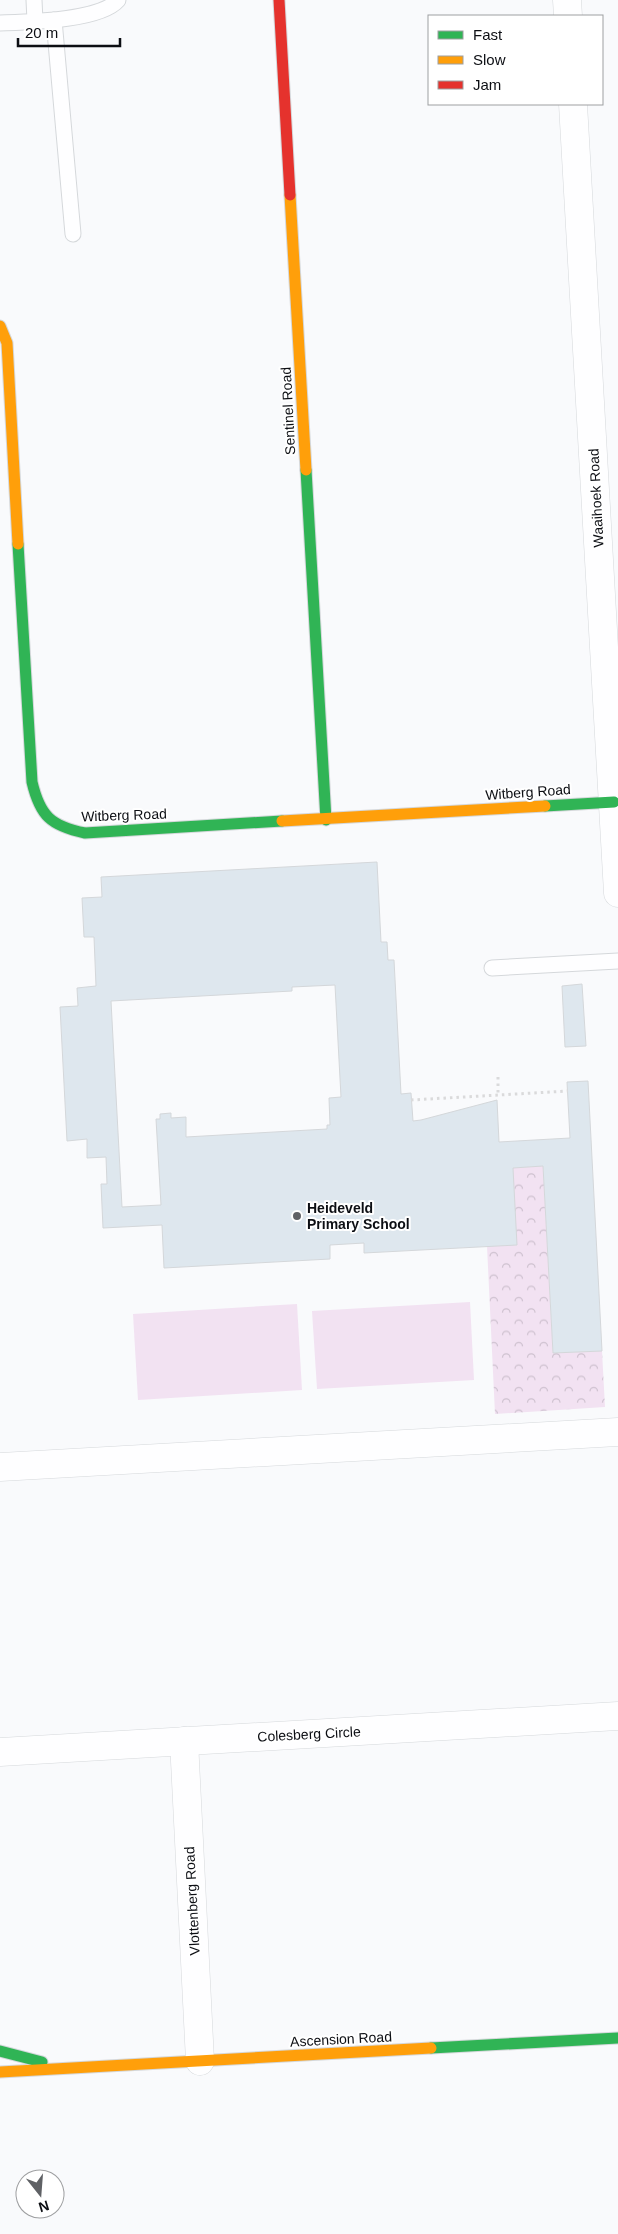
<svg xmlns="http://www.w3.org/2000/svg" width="618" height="2234" viewBox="0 0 618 2234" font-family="Helvetica,sans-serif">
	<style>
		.park { fill: url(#park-crowns) }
		.pitch { fill: #f2e2f2 }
		.building { fill: #dee7ee; stroke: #d4d7da; fill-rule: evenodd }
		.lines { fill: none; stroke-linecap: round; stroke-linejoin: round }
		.lane-casing { stroke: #d5d8db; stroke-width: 17 }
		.street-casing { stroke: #d5d8db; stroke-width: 29 }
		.fast-casing { stroke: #d5d8db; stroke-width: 13 }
		.slow-casing { stroke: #d5d8db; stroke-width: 13 }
		.jam-casing { stroke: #d5d8db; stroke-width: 13 }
		.path { stroke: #dadadb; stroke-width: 3; stroke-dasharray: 2.5 4; stroke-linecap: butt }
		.lane { stroke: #fefeff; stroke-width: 15 }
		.street { stroke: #fefeff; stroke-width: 28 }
		.fast { stroke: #30b455; stroke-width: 11 }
		.slow { stroke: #ff9f0a; stroke-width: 11 }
		.jam { stroke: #e5322d; stroke-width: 11 }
		.poi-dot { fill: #5f6165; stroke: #fff; stroke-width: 2 }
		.labels { text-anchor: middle; stroke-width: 4; stroke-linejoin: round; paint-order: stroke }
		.street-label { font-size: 14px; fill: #0c0e13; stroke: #fff }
		.poi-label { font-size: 14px; font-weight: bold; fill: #0c0e13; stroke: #fff; text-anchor: start }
	</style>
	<defs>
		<pattern id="park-crowns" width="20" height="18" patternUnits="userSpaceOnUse" patternTransform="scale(1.25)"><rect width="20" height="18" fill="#f2e2f2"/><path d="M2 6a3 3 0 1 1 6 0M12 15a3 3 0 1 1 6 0" fill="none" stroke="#cec1cf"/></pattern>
	</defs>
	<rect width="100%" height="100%" fill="#f9fafc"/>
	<polygon class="park" points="543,1166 553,1353 602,1351 605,1407 495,1414 487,1246 513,1168"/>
	<g class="pitch">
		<polygon points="470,1302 474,1380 317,1389 312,1311"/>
		<polygon points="297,1304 302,1390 138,1400 133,1314"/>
	</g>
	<g class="building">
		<path d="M377,862l4,80h6l1,18h6l7,134 10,-1 2,28 8,-1 76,-20 2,42 71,-4 -3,-56 21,-1 14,270 -49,2 -10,-187 -30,2 4,77 -153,8v-10l-34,2v14l-166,9 -2,-43 -59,3 -2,-44h6l-1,-27 -19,1v-19l-20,2 -7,-134 18,-1 -1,-18 19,-2 -2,-49h-10l-2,-39 20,-1 -1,-20zM335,985l6,112 -12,1 1,27h-3v4l-141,8v-20l-15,1v-5l-11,1v5h-4l5,86 -39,2 -11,-206 181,-10v-4z"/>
		<polygon points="582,984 586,1046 565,1047 562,986"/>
	</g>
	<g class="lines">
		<g class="lane-casing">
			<g id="lane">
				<polyline points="34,0 35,21"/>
				<polyline points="54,20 73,234"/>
				<path d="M0,23c27,-1 100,-2 118,-23"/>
				<polyline points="492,968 618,961"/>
			</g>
		</g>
		<g class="street-casing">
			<g id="street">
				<polyline points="567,0 568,16"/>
				<polyline points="573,104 618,893"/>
				<polyline points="0,1467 618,1432"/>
				<polyline points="184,1741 200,2061"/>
				<polyline points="0,1752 618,1716"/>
			</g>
		</g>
		<g class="fast-casing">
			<g id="fast">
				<polyline points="306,470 326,820"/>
				<path d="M18,544l14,238c8,34 19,44 53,51l197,-12"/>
				<polyline points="545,806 614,802"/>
				<polyline points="431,2048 618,2038"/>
				<polyline points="0,2051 42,2062"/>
			</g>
		</g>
		<g class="slow-casing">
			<g id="slow">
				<polyline points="290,195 306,470"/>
				<polyline points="0,326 7,343 18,544"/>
				<polyline points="282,821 545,806"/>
				<polyline points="0,2072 431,2048"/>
			</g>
		</g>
		<g class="jam-casing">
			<polyline id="jam" points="279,0 290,195"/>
		</g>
		<g class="path">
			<polyline points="498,1077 498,1095"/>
			<polyline points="411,1100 568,1091"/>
		</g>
		<use href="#lane" class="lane"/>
		<use href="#street" class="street"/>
		<use href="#fast" class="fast"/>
		<use href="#slow" class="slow"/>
		<use href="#jam" class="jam"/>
	</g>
	<circle class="poi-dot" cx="297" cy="1216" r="5"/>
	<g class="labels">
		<g class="street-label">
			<text transform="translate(288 411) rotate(-93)" y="5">Sentinel Road</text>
			<text transform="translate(596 498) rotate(-93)" y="5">Waaihoek Road</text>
			<text transform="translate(528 792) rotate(-4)" y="5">Witberg Road</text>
			<text transform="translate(124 815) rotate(-2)" y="5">Witberg Road</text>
			<text transform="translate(309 1734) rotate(-3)" y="5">Colesberg Circle</text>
			<text transform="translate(192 1901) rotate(-93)" y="5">Vlottenberg Road</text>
			<text transform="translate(341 2039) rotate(-3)" y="5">Ascension Road</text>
		</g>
		<g class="poi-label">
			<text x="307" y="1213">Heideveld<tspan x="307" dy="16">Primary School</tspan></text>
		</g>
	</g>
	<rect x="428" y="15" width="175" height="90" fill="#ffffff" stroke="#9e9fa1"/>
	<rect x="438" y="31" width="25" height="8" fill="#30b455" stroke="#9e9fa1"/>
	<text x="473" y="40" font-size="15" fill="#0c0e13">Fast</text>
	<rect x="438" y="56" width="25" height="8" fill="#ff9f0a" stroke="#9e9fa1"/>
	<text x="473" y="65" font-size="15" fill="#0c0e13">Slow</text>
	<rect x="438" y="81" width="25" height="8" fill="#e5322d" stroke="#9e9fa1"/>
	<text x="473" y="90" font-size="15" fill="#0c0e13">Jam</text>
	<g transform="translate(40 2194) rotate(163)"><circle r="24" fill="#ffffff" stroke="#9e9fa1"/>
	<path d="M0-4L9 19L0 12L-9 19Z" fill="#5f6165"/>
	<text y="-8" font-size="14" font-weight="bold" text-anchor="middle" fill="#0c0e13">N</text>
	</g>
	<path d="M18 38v8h102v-8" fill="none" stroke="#0c0e13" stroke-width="2.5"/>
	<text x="25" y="38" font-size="15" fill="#0c0e13" stroke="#ffffff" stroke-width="4" paint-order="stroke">20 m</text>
</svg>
